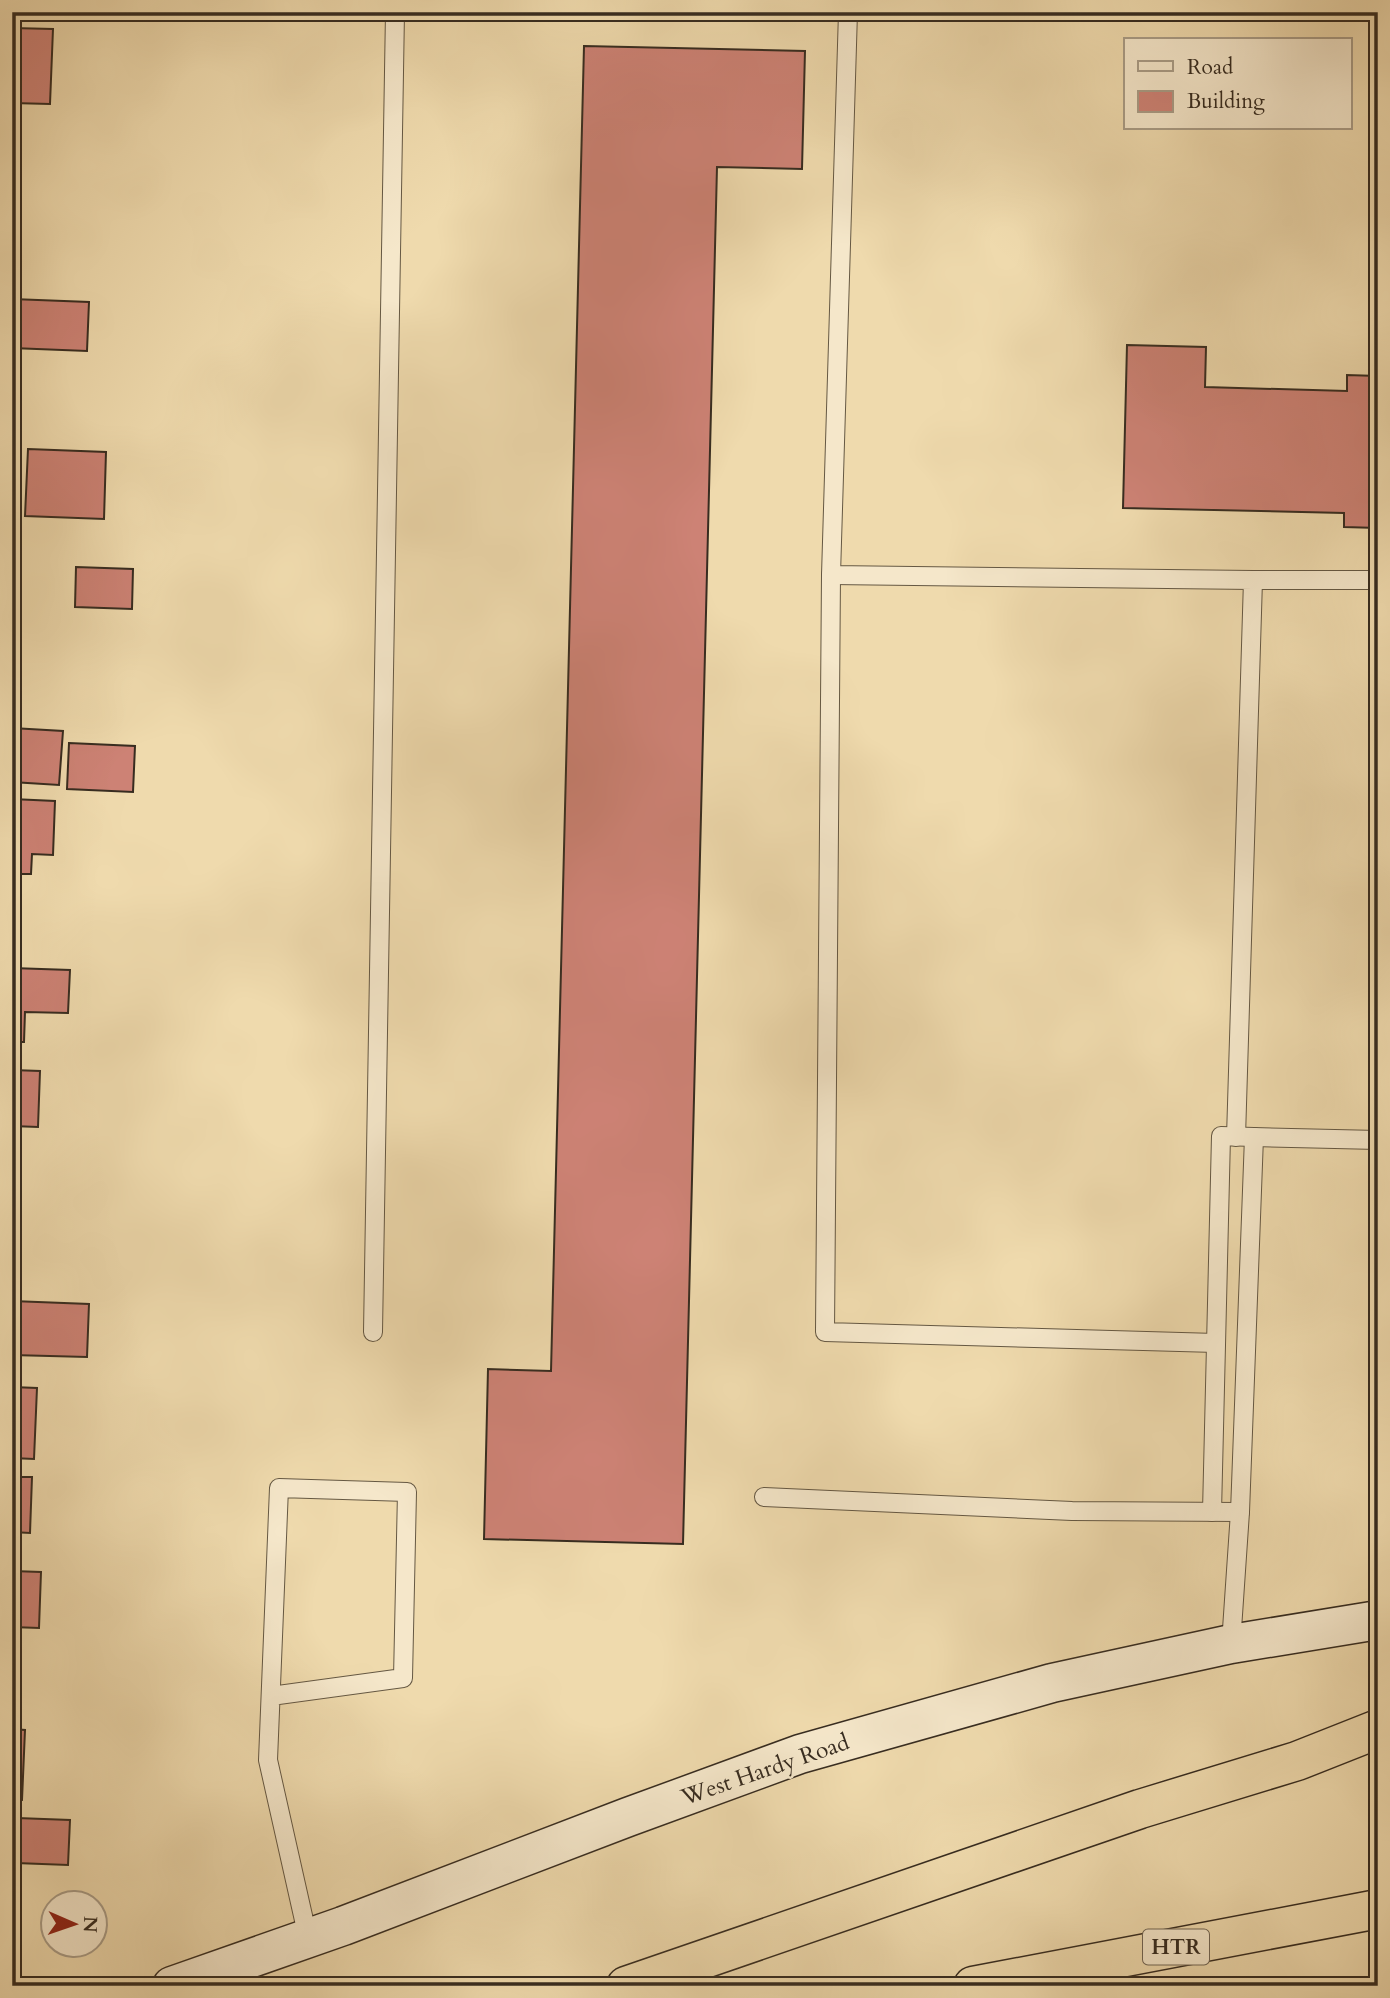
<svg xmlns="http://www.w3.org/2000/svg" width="1390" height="1998" viewBox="0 0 1390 1998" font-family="Cardo,serif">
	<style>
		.building { fill: #cd8275; stroke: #372c20; stroke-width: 2 }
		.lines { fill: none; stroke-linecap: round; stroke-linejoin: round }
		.lane-casing { stroke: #655843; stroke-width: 20 }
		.secondary-casing { stroke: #372c20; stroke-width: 41 }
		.highway-casing { stroke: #372c20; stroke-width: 41 }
		.lane { stroke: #f5e7ca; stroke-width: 18 }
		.secondary { stroke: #f5e7ca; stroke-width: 38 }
		.highway { stroke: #efdaad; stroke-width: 38 }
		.labels { text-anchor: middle; stroke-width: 5; stroke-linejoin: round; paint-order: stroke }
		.shield { fill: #f5e7ca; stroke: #706453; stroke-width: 2 }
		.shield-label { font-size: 21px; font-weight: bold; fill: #372c20 }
		.street-label { font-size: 23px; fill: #372c20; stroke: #f5e7ca }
	</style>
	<rect width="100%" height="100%" fill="#efdaad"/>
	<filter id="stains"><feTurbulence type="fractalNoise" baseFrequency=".00286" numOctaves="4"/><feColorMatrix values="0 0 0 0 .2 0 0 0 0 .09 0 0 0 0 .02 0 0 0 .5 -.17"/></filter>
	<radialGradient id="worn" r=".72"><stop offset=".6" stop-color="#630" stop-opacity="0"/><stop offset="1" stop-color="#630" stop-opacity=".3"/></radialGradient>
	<g class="building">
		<polygon points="12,28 53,29 50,104 12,103"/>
		<polygon points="584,46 805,51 802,169 717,167 683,1544 484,1539 488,1369 551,1371"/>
		<polygon points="12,299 89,302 87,351 12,348"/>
		<polygon points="1127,345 1206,347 1205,387 1347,391 1347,375 1378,376 1378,528 1344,527 1344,513 1123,508"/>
		<polygon points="28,449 106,452 104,519 25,516"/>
		<polygon points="76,567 133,569 132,609 75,607"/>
		<polygon points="12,728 63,731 59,785 12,782"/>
		<polygon points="69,743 135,746 133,792 67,789"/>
		<polygon points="12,799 55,801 53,855 32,854 31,874 12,874"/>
		<polygon points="12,968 70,970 68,1013 25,1012 24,1042 12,1042"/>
		<polygon points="12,1070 40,1071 38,1127 12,1126"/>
		<polygon points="12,1233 16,1233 15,1277 12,1277"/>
		<polygon points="12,1301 89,1304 87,1357 12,1355"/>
		<polygon points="12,1387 37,1388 34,1459 12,1458"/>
		<polygon points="12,1477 32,1477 30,1533 12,1532"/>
		<polygon points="12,1571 41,1572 39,1628 12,1627"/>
		<polygon points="12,1640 19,1640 18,1686 12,1686"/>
		<polygon points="12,1729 25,1730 22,1800 12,1799"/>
		<polygon points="17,1818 70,1820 68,1865 16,1863"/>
	</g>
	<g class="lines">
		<g class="lane-casing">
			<g id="lane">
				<polyline points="848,12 831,575 1253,580 1236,1137"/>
				<polyline points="831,575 825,1332 1216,1343"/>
				<polyline points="1253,580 1378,580"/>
				<polyline points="1254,1137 1378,1140"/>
				<polyline points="373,1332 395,12"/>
				<polyline points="764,1497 1072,1511 1240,1512"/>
				<polyline points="1212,1512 1221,1136 1254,1137 1240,1512 1231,1644"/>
				<polyline points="271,1696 403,1678 407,1492 279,1488 268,1760 308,1938"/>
			</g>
		</g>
		<g class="secondary-casing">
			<polyline id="secondary" points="172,1986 343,1926 628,1817 800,1754 1052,1683 1231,1644 1378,1620"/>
		</g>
		<g class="highway-casing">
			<g id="highway">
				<polyline points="626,1986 1140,1809 1297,1761 1378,1729"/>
				<polyline points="973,1986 1378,1909"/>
			</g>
		</g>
		<use href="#lane" class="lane"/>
		<use href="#secondary" class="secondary"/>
		<use href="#highway" class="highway"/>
	</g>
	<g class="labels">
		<rect class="shield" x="1143" y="1929.5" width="66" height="35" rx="5"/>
		<g class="shield-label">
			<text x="1176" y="1954">HTR</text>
		</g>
		<g class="street-label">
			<text transform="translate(765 1769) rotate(-19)" y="8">West Hardy Road</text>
		</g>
	</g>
	<rect width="1390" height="1998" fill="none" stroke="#efdaad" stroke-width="42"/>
	<rect x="14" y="14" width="1362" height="1970" fill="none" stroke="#372c20" stroke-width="3.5"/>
	<rect x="21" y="21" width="1348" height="1956" fill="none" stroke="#372c20" stroke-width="2"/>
	<rect x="1124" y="38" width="228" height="91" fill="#f5e7ca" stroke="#a99c86" stroke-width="2"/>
	<rect x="1138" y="61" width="35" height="10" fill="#f5e7ca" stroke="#a99c86" stroke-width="2"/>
	<text x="1187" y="74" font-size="21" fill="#372c20">Road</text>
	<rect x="1138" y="91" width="35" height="21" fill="#cd8275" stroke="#a99c86" stroke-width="2"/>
	<text x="1187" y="108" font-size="21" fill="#372c20">Building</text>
	<g transform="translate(74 1924) rotate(92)"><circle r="33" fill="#f5e7ca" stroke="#a99c86" stroke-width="2"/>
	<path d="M0-5L12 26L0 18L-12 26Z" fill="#8f2418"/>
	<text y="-10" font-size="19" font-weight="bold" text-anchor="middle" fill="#372c20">N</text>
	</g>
	<rect width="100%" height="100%" filter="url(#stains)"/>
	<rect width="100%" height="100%" fill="url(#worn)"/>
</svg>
